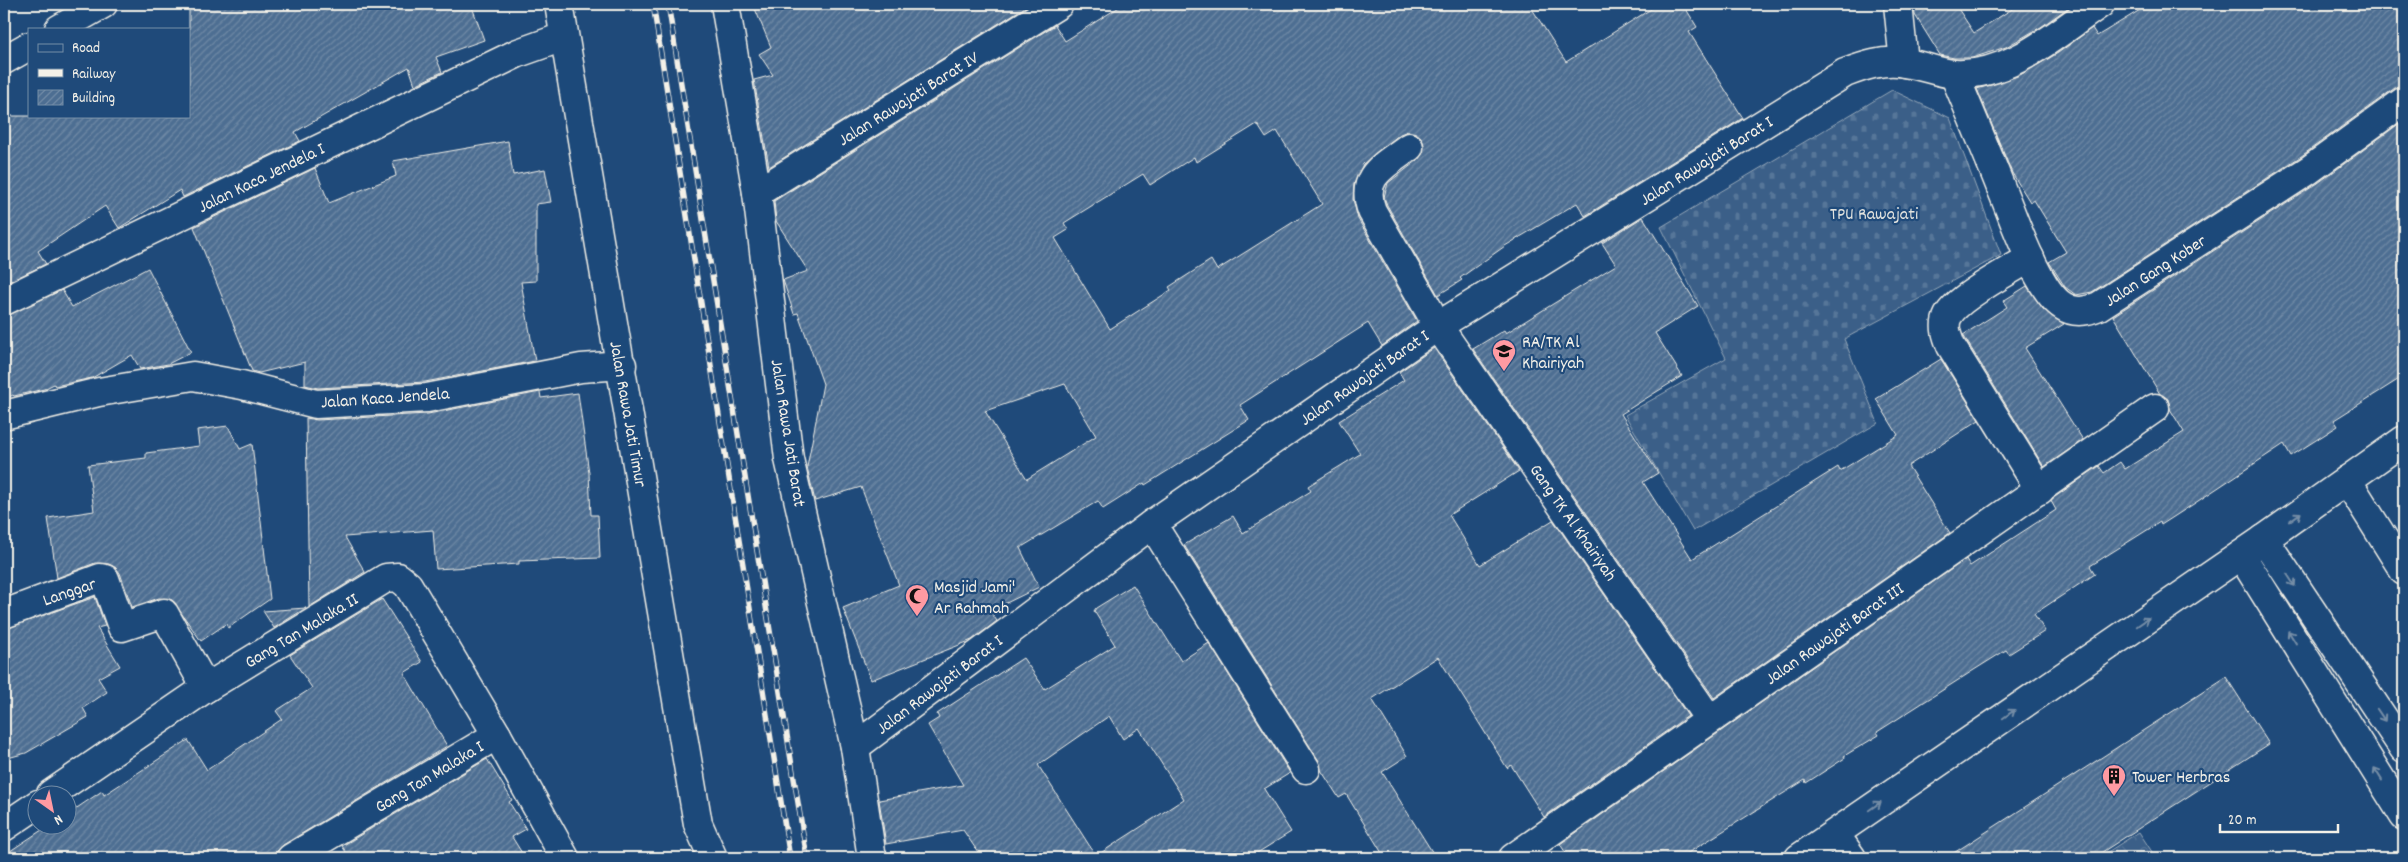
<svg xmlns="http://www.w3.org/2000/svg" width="2408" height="862" viewBox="0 0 2408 862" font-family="Dekko,sans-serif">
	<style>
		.forest { fill: url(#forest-crowns); stroke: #97a8b8 }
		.cemetery { fill: url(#cemetery-stones); stroke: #97a8b8 }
		.building { fill: url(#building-hatch); stroke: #f4f1e8; fill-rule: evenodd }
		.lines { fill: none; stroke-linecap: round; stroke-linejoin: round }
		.minor-casing { stroke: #f4f1e8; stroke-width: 31 }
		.major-casing { stroke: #f4f1e8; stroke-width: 31 }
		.minor { stroke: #1f4a7a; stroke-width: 28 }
		.major { stroke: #1f4a7a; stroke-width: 28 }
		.rail-casing { stroke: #f4f1e8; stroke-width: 5.5 }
		.rail { stroke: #1f4a7a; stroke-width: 4; stroke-dasharray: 11; stroke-linecap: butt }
		.oneway { stroke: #748da6 }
		.labels { text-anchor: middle; stroke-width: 4.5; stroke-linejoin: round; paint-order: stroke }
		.street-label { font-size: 18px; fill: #f4f1e8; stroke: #1f4a7a }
		.park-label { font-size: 18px; fill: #e1e2de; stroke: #1f4a7a }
		.poi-label { font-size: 18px; fill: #f4f1e8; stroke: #1f4a7a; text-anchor: start }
	</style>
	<defs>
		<pattern id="forest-crowns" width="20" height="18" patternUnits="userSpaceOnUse" patternTransform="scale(1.25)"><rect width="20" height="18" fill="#3a5f88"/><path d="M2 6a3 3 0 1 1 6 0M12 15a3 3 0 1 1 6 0" fill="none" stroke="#577699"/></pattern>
		<pattern id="cemetery-stones" width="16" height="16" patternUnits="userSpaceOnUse" patternTransform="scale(1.25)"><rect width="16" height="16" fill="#3a5f88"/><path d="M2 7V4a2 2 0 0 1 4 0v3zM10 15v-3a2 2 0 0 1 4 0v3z" fill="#577699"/></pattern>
		<pattern id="building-hatch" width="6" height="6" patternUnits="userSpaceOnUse" patternTransform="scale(1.25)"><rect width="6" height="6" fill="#4d6e92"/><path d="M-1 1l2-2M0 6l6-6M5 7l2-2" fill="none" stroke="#708aa6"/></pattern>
	</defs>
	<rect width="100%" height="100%" fill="#1f4a7a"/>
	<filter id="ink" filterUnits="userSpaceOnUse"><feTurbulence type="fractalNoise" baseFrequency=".02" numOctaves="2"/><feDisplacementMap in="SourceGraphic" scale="10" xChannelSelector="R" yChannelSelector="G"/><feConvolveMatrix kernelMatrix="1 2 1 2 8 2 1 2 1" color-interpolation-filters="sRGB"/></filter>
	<g filter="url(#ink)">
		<polygon class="forest" points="2139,832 2156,858 2098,858"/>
		<polygon class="cemetery" points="1892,90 1950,118 2001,255 1844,339 1878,423 1693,531 1625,415 1726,358 1661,227"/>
		<g class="building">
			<polygon points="189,4 471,4 484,40 436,57 442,72 415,85 409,67 295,132 300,141 183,197 180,190 119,228 105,206 38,251 46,264 4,284 4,116 189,116"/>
			<polygon points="753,4 1030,4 769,167 754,80 773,75 759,54 771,47"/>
			<path d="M1124,4h405l37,58 93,-58h24l14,23 -8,5 54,86 -158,98 -8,-13 -72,43 -45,32 2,2 -24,15 -51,-90 -3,-8 4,-14 30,-23 5,-7 1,-8 -3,-8 -5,-4 -8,-2 -8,3 -37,30 -9,20 -1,15 5,20 59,102 -35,25 -14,-23 -128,82 9,15 -104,65 -1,-2 -41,26 -5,-8 -78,47 19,39 -49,24 7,10 -25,19 -101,40 -28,-72 56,-23 -38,-98 -46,14 -8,-34 16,-83 -25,-71 -4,1 -11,-34 25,-9 -32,-50 -2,-20 281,-176 10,16zM1257,124l9,14 11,-7 45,73 -105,66 -6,-10 -42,27 2,3 -61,39 -55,-91 13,-8 -4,-7 79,-49 7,11 44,-28 2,5zM1065,384l31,52 -69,43 -42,-68z"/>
			<polygon points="1914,4 1955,4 1974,33 2020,4 2073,4 2041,27 2006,47 1972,58 1954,58 1940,55 1915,15"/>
			<polygon points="2150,4 2404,4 2404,86 2395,88 2300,157 2092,292 2076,295 2065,287 2049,262 2066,252 2034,200 2030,202 2012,173 1977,89 2020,75 2058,53 2092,28 2097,36"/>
			<polygon points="2404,120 2404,376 2334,420 2338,426 2291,456 2284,444 2192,505 2161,525 2160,522 2090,566 2095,574 2034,614 2045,631 2009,654 2006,650 1974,670 1877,732 1879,735 1844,756 1845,758 1806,783 1805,780 1680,858 1569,858 1560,844 1966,559 1970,566 2056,510 2051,501 2052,499 2099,466 2104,473 2120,462 2125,469 2184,432 2170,409 2168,399 2160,394 2113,316 2318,183"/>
			<polygon points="508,141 513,175 545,169 551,202 536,204 536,281 521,282 535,361 425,382 318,388 305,385 305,362 259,373 252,371 194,227 315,168 329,203 396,176 393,161"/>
			<polygon points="1643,217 1698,306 1655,333 1682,376 1621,414 1658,473 1643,482 1692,559 1838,467 1840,471 1898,435 1876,399 1941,359 1979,420 1908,466 1950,533 1714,698 1473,349 1504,330 1506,333 1616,265 1602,243"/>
			<polygon points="148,268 191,352 168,364 140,369 132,355 92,378 55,386 54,384 44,389 14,396 13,395 4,399 4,316 62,290 72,307"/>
			<polygon points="2027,286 2043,309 2064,324 2025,348 2083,440 2044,467 1963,335 2007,307 2003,301"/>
			<polygon points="1434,348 1519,471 1449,515 1480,565 1553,520 1688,716 1544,817 1511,765 1507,768 1438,657 1372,699 1407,756 1382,772 1436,858 1385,858 1346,794 1339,798 1321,770 1319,761 1184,545 1233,516 1243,533 1311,491 1308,486 1360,454 1339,421 1404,380 1399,372"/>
			<polygon points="540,392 541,398 578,393 589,473 591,515 598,515 600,558 519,561 519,564 436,569 433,530 345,537 365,572 309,607 306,418 317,420 428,414"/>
			<polygon points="228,426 240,449 252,444 270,599 228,628 226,624 201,641 172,600 159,598 132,607 120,573 116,568 109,564 95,563 57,578 48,518 94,511 88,465 146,458 146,453 199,446 197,430"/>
			<path d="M1133,585l48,76 28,-18 81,130 -26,16 27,43 -42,26h-267l-19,-28 -77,14 -7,-44 84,-15 -35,-60 11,-7 -2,-4 86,-56 22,31 70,-44 -21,-34 2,-3zM1109,716l14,23 16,-11 45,71 -88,57 -58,-91z"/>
			<polygon points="95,597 105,626 97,628 120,666 98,678 107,692 83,708 88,717 26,753 4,759 4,629"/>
			<polygon points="382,599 422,662 404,673 447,746 283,845 277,851 275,858 4,858 4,855 51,824 68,824 68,814 102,791 104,795 188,740 207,770 282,719 276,711 312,688 290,655"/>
			<polygon points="306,608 274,628 263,611"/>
			<polygon points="2226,677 2269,744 2093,858 1946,858"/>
			<polygon points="487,759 512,800 509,802 526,829 512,837 525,858 350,858 342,846"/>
		</g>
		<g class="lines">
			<g class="minor-casing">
				<g id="minor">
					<polyline points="725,4 757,193 789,459 855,747 872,858"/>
					<polyline points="1898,4 1904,63"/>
					<polyline points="59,29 103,4"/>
					<polyline points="4,60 29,46"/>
					<path d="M1954,74c16,38 32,76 47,114 12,28 36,102 62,118 12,8 24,5 36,0l210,-136 95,-69"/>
					<path d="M1409,147c-25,19 -50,29 -37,64l66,115 271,393"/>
					<polyline points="757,193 1059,4"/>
					<path d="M2030,258c-19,12 -72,39 -82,58 -5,10 -1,20 3,30l89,144"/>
					<polyline points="4,301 518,53 563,37"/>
					<polyline points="4,415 99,392 193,376 242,385 316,404 427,398 581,368 622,365"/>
					<polyline points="2347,480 2404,571"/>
					<polyline points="1152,524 1306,769"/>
					<polyline points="2264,539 2404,749"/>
					<polyline points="2241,555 2404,816"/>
					<polyline points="4,614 100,578 105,579 122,627 164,613 206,688"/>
					<path d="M855,747l297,-223 286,-198 407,-253c19,-7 38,-14 60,-10 16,2 32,9 48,11 56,4 104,-41 147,-70"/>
					<polyline points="51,794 206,688 386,578 398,577 408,585 497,735"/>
					<polyline points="4,827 38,804"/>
					<polyline points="1835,834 1852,858"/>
					<polyline points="291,858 497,735 565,858"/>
					<polyline points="1513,858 2155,408"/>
					<polyline points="1799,858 2264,539 2404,440"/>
				</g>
			</g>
			<g class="major-casing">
				<polyline id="major" points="559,4 698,824 713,858"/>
			</g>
			<use href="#minor" class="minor"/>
			<use href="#major" class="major"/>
			<g class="rail-casing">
				<g id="rail">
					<polyline points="653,4 790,858"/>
					<polyline points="668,4 807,858"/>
				</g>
			</g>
			<use href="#rail" class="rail"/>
		</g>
		<defs><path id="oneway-shaft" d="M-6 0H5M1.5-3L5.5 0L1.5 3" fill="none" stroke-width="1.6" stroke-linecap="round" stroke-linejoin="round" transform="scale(1.25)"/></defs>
		<g class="oneway">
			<use href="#oneway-shaft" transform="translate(2295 517) rotate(-36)"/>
			<use href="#oneway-shaft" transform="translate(2291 580) rotate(57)"/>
			<use href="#oneway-shaft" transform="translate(2143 622) rotate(-35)"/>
			<use href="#oneway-shaft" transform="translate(2292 637) rotate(-122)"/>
			<use href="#oneway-shaft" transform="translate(2009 714) rotate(-35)"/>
			<use href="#oneway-shaft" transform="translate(2381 715) rotate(56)"/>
			<use href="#oneway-shaft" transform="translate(2378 774) rotate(-122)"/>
			<use href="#oneway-shaft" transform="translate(1875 806) rotate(-35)"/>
		</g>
	</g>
	<defs>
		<g id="school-pin" transform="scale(1.25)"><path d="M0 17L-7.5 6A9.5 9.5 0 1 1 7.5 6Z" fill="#ff9aa2" stroke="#1f4a7a"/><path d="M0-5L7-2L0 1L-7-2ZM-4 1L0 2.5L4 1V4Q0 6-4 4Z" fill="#111"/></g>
		<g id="mosque-pin" transform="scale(1.25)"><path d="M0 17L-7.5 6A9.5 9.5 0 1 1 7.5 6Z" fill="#ff9aa2" stroke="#1f4a7a"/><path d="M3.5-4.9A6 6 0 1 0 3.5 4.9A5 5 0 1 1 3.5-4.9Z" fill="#111"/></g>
		<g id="building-pin" transform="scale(1.25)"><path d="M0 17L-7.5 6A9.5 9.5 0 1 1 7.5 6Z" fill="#ff9aa2" stroke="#1f4a7a"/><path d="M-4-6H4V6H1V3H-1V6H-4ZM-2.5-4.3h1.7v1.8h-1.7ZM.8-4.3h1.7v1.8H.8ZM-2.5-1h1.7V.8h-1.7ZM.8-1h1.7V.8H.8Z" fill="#111"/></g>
	</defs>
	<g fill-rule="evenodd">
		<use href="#school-pin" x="1504" y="351"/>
		<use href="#mosque-pin" x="917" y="596"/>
		<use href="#building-pin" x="2114" y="776"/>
	</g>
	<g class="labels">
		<g class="street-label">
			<text transform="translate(908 98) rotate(-32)" y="6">Jalan Rawajati Barat IV</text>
			<text transform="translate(1706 160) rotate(-32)" y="6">Jalan Rawajati Barat I</text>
			<text transform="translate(261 177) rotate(-26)" y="6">Jalan Kaca Jendela I</text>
			<text transform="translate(2155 270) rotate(-33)" y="6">Jalan Gang Kober</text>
			<text transform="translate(1364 377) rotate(-35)" y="6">Jalan Rawajati Barat I</text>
			<text transform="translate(385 397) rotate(-4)" y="6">Jalan Kaca Jendela</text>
			<text transform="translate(629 414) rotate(80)" y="6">Jalan Rawa Jati Timur</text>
			<text transform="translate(789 433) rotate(81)" y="6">Jalan Rawa Jati Barat</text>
			<text transform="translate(1574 522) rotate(55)" y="6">Gang TK Al Khairiyah</text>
			<text transform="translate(69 591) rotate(-19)" y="6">Langgar</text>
			<text transform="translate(301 630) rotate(-31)" y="6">Gang Tan Malaka II</text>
			<text transform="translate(1834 633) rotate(-35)" y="6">Jalan Rawajati Barat III</text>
			<text transform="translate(939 684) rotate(-37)" y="6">Jalan Rawajati Barat I</text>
			<text transform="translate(429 776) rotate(-31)" y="6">Gang Tan Malaka I</text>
		</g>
		<g class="park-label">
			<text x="1874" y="219">TPU Rawajati</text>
		</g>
		<g class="poi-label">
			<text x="1522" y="347">RA/TK Al<tspan x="1522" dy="21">Khairiyah</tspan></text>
			<text x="934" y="592">Masjid Jami'<tspan x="934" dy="21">Ar Rahmah</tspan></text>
			<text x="2132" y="782">Tower Herbras</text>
		</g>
	</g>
	<rect width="2408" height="862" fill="none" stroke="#1f4a7a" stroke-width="20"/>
	<rect x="10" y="10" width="2388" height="842" fill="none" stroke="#f4f1e8" stroke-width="2" filter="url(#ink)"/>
	<rect x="28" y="28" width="162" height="90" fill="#1f4a7a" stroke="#748da6"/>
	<rect x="38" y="44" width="25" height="8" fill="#1f4a7a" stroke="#748da6"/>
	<text x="72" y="52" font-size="15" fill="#f4f1e8">Road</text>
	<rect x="38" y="69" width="25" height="8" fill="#f4f1e8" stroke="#748da6"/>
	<text x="72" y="78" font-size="15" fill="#f4f1e8">Railway</text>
	<rect x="38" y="90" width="25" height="15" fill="url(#building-hatch)" stroke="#748da6"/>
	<text x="72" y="102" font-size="15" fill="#f4f1e8">Building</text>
	<g transform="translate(52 810) rotate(147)"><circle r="24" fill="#1f4a7a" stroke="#748da6"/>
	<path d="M0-4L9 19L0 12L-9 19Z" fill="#ff9aa2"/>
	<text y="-8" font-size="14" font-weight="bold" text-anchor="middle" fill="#f4f1e8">N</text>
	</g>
	<path d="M2220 824v8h118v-8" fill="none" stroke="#f4f1e8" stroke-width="2.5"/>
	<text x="2228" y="824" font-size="15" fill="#f4f1e8" stroke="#1f4a7a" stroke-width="4" paint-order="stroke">20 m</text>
</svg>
